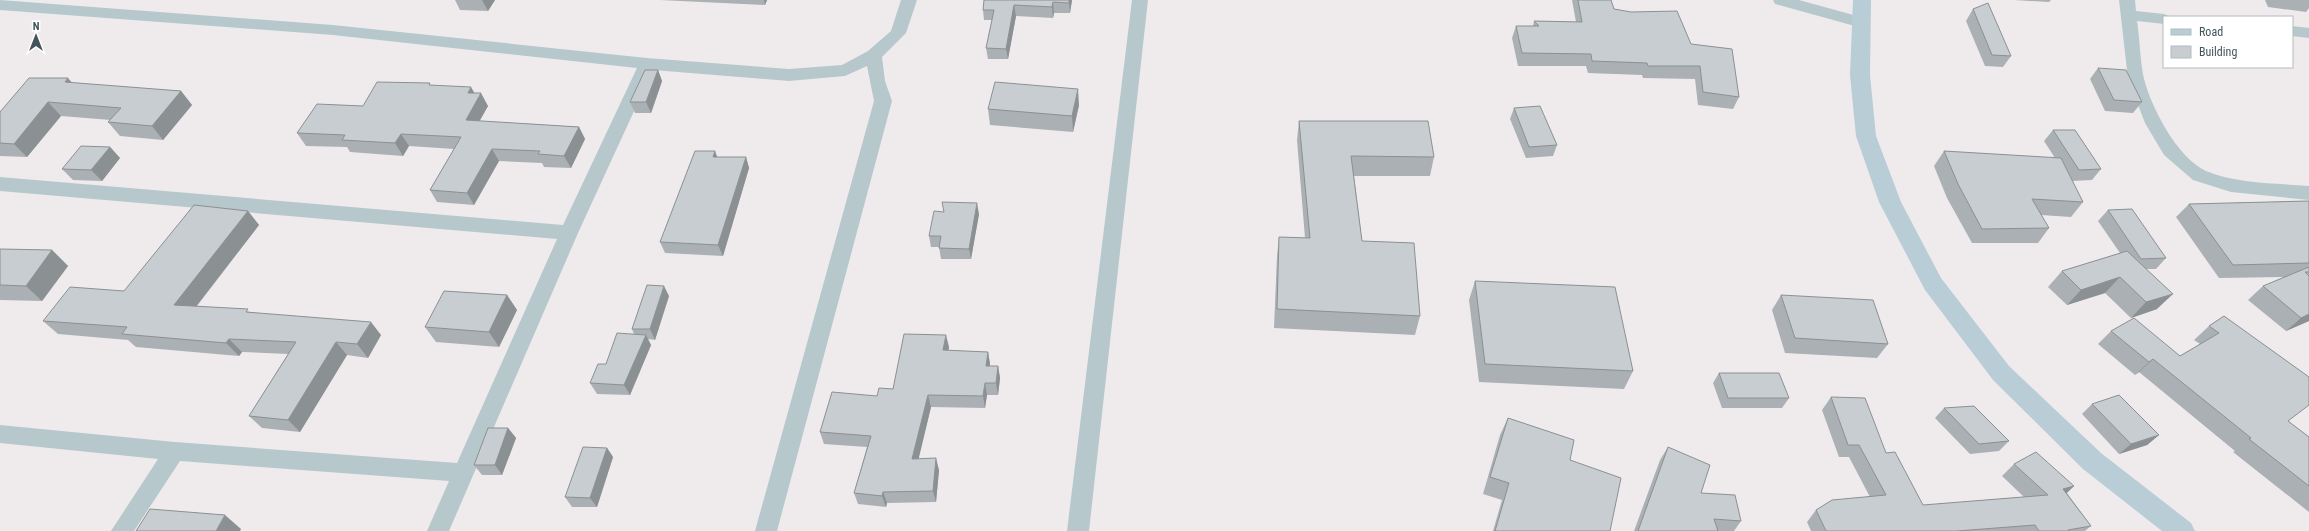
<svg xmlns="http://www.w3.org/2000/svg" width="2309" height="531" viewBox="0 0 2309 531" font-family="'Roboto Condensed',sans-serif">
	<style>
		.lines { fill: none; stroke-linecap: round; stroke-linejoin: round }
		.street { fill: #b7c8cd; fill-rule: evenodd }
		.secondary { fill: #b9cdd6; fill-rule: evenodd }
		.wall { fill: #abb0b4 }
		.shaded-wall { fill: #8b9092 }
		.building { fill: #c7cdd1; stroke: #8b9092 }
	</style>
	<rect width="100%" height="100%" fill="#efebec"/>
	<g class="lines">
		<g class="street">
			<polygon points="0,0 333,25 647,58 789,69 842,65 868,51 891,31 901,0 917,0 906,33 882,57 885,81 892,101 777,531 755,531 874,101 867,66 845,76 789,81 653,70 578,233 449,531 427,531 449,481 180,461 134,531 111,531 158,459 0,443 0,425 175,442 457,463 557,239 0,191 0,177 563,225 637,68 333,35 0,10"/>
			<polygon points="1132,0 1148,0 1089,531 1067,531"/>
			<polygon points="1773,0 1799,0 1868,19 1870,23 1868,27 1862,28 1775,4"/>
			<path d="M2119,0h16l1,11 28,3 7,3h-7v7l-27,-3c3,19 3,40 7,58 8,30 33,78 62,92 31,13 70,12 103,15v14l-78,-8 -38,-12 -29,-25 -19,-32 -17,-44z"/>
			<polygon points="2292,26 2309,28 2309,38 2292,36"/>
		</g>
		<polygon class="secondary" points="1853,0 1871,0 1870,75 1876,136 1901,202 1941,278 2009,366 2101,453 2191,523 2195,531 2162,531 2083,469 1993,380 1925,290 1879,202 1856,136 1850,75"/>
	</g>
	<g class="wall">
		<polygon points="455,0 495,0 488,11 460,10"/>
		<polygon points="660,0 767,0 765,5"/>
		<polygon points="984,0 1072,0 1070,13 1054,13 1053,18 1016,16 1008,59 988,59 986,48 992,20 984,20 983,10"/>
		<polygon points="1572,0 1611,0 1614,9 1691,44 1739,97 1733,109 1698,105 1695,79 1643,78 1642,75 1588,73 1586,66 1518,66 1512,38 1516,26 1533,26 1534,21 1576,22"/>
		<polygon points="2014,0 2051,0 2049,2"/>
		<polygon points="2265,0 2309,0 2309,8 2306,12 2268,7"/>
		<polygon points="1973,9 2011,56 2003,67 1985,66 1966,21"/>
		<polygon points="2098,68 2142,102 2133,113 2105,111 2090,79"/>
		<polygon points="658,70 662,81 651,113 635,113 630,102"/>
		<polygon points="72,83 181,91 192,105 163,140 120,136 108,122 111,120 61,116 27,157 0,156 0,112"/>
		<polygon points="431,85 474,93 488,106 479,121 579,127 585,139 571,168 544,167 542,163 499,161 474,205 437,202 430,190 454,149 409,146 403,156 350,152 347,147 306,146 297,133 363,106"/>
		<polygon points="1079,105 1073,132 990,125 988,109"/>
		<polygon points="1514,108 1557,145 1553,156 1526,158 1510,119"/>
		<polygon points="1299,121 1434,157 1430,176 1354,176 1362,241 1420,316 1415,335 1274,328 1277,256 1279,237 1305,238 1297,140"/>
		<polygon points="2053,130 2101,169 2092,180 2072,181 2083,202 2071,217 2041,215 2049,228 2038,243 1972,243 1947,198 1934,166 1944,151 2055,158 2044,141"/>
		<polygon points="110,147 120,158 102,181 73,180 62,169"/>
		<polygon points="715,151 717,157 746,157 749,168 723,256 665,253 660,242"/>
		<polygon points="2309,201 2309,321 2286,331 2248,300 2263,286 2284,277 2219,278 2176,217 2189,204"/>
		<polygon points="2108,210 2166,258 2156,269 2146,269 2157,309 2131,318 2105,293 2067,305 2048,287 2062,271 2120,253 2098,221"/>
		<polygon points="248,211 259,225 197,306 251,312 381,335 368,358 347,355 300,432 262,428 249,416 288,354 242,352 239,356 136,347 128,340 58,334 43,321 124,291"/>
		<polygon points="979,214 971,259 941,259 939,247 931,247 929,236"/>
		<polygon points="0,249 52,250 68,266 42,301 0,300"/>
		<polygon points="1475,281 1633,371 1624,389 1479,382 1469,300"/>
		<polygon points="507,295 517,310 499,347 436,342 425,327"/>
		<polygon points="1781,295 1888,344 1877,358 1785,353 1772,310"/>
		<polygon points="669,296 655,340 648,339 651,345 630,395 597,394 590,383 606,364 634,334 632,329"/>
		<polygon points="2224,316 2288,421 2309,437 2309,512 2233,452 2235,451 2139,372 2135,375 2098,344 2111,331 2180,356 2200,344 2194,340 2209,326"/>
		<polygon points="949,347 948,351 988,352 990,364 990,366 998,366 1000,378 998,395 987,395 985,408 931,407 918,459 939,470 936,502 887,503 886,507 858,504 854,493 867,447 824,444 820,432 877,396 893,389"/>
		<polygon points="1719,373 1789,398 1782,408 1722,408 1713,383"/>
		<polygon points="1831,397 1886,453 1923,505 2024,497 2002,476 2014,464 2074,486 2067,493 2091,526 2085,531 1811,531 1807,522 1816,510 1870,497 1849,457 1839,457 1822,410"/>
		<polygon points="2092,404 2159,435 2147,445 2119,454 2082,414"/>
		<polygon points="1944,408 2009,441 1999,451 1970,454 1935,418"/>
		<polygon points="1508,418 1570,460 1610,531 1493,531 1502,500 1483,494 1500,435"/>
		<polygon points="508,428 516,438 502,475 482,475 474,465"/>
		<polygon points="1668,447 1701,493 1741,521 1734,531 1634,531 1660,460"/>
		<polygon points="607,448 613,457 597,507 572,507 565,497"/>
	</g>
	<g class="shaded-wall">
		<polygon points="482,0 495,0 488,11"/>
		<polygon points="764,0 767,0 765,5"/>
		<polygon points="1069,0 1072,0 1070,13 1069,3"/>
		<polygon points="1053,2 1054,13 1053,18 1052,7"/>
		<polygon points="1014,5 1016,16 1008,59 1006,49"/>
		<polygon points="658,70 662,81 651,113 646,102"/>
		<polygon points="68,78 80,92 65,82"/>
		<polygon points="471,87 478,99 481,93 488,106 473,133 466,120 468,93"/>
		<polygon points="1078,89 1079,105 1073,132 1072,116"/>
		<polygon points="181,91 192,105 163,140 152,126"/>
		<polygon points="48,102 61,116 27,157 14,144"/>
		<polygon points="579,127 585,139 571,168 564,156"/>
		<polygon points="401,134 409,146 403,156 395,143"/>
		<polygon points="110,147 120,158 102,181 91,170"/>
		<polygon points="492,149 499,161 474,205 467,193"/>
		<polygon points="715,151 719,162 713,157"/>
		<polygon points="746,157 749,168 723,256 718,245"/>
		<polygon points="977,203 979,214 971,259 969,249"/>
		<polygon points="248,211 259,225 187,318 174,305"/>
		<polygon points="52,250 68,266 42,301 26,286"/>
		<polygon points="2120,277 2105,293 2067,305 2081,290"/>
		<polygon points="664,286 669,296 655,340 650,329"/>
		<polygon points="2173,294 2157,309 2131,318 2146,302"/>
		<polygon points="507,295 517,310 499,347 489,332"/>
		<polygon points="2309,314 2309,321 2286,331 2301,318"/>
		<polygon points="371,322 381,335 368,358 357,344"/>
		<polygon points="646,335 651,345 630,395 624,385"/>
		<polygon points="946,335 949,347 946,363 943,350"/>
		<polygon points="229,339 242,352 239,356 226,343"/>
		<polygon points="336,342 347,355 300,432 288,420"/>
		<polygon points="988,352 990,364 988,378 986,366"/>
		<polygon points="2153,359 2139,372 2135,375 2149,362"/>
		<polygon points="998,366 1000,378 998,395 996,383"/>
		<polygon points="985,383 987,395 985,408 983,396"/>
		<polygon points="928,395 931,407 916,470 912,459"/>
		<polygon points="508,428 516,438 502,475 495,465"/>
		<polygon points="2159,435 2147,445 2119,454 2131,444"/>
		<polygon points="607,448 613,457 597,507 590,498"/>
		<polygon points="936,458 939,470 936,502 933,491"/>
		<polygon points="2074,486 2061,498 2063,489"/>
		<polygon points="883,492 887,503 886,507 882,496"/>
		<polygon points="225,515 241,529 240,531 216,531"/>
	</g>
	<g class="building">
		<polygon points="984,0 1069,0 1069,3 1053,2 1052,7 1014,5 1006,49 986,48 994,10 983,10"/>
		<polygon points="1578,0 1611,0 1614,9 1631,12 1677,11 1691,44 1732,49 1739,97 1703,92 1700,66 1648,66 1647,63 1592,61 1591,54 1522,53 1516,26 1539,26 1534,21 1582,22"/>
		<polygon points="1988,3 2011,56 1992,55 1973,9"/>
		<polygon points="2098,68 2126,70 2142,102 2114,100"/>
		<polygon points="645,70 658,70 646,102 630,102"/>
		<polygon points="29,78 68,78 65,82 181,91 152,126 108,122 121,108 48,102 14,144 0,143 0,112"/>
		<polygon points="377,82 430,83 429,85 471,87 468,93 481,93 466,120 579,127 564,156 538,154 540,151 492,149 467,193 430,190 461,137 401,134 395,143 342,140 345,135 297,133 317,104 363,106"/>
		<polygon points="995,82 1078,89 1072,116 988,109"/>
		<polygon points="1540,106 1557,145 1529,147 1514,108"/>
		<polygon points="1299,121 1428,121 1434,157 1351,156 1362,241 1414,243 1420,316 1277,309 1279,237 1310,238"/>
		<polygon points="2053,130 2075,130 2101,169 2079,170"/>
		<polygon points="81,146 110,147 91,170 62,169"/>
		<polygon points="695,151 715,151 713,157 746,157 718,245 660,242"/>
		<polygon points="1944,151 2061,158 2083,202 2032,199 2049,228 1982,229 1958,184"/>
		<polygon points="2309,201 2309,263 2233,265 2189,204"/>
		<polygon points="942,202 977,203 969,249 939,248 941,236 929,236 934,211 944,212"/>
		<polygon points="194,205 248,211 174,305 248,309 246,312 371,322 357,344 336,342 288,420 249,416 296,342 229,339 226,343 122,334 127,327 43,321 70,287 124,291"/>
		<polygon points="2132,209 2166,258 2141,259 2108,210"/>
		<polygon points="0,249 52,250 26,286 0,285"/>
		<polygon points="2127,251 2173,294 2146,302 2120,277 2081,290 2062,271"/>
		<polygon points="2309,267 2309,272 2305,272 2309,276 2309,314 2301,318 2263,286"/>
		<polygon points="1475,281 1615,287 1633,371 1485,364"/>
		<polygon points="647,285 664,286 650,329 632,329"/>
		<polygon points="444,291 507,295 489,332 425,327"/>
		<polygon points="1781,295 1873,300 1888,344 1795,338"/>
		<polygon points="2224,316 2309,377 2309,405 2288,421 2309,437 2309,486 2249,439 2251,438 2153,359 2149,362 2111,331 2134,318 2180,356 2219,333 2209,326"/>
		<polygon points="617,333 646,335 624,385 590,383 598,364 606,364"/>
		<polygon points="904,334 946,335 943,350 988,352 986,366 998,366 996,383 985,383 983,396 928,395 912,459 936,458 933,491 883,492 882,496 854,493 871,436 820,432 832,392 877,396 879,388 893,389"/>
		<polygon points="1719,373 1779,373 1789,398 1728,398"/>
		<polygon points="2119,395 2159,435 2131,444 2092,404"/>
		<polygon points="1831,397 1865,398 1886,453 1895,452 1923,505 2048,495 2014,464 2036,452 2074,486 2063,489 2091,526 2068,530 2069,531 2039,531 2035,525 1957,531 1826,531 1816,510 1832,500 1886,495 1859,445 1848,445"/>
		<polygon points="1974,406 2009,441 1979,444 1944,408"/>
		<polygon points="1508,418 1574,440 1570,460 1621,478 1610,531 1495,531 1509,483 1490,477"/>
		<polygon points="488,428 508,428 495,465 474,465"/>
		<polygon points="583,447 607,448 590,498 565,497"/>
		<polygon points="1668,447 1710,465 1701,493 1735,495 1741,521 1714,519 1718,531 1638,531"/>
		<polygon points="150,509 225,515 216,531 136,531"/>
	</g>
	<rect x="2163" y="16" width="130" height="52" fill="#ffffff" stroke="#b3bbbd"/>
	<rect x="2171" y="29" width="20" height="6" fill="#b9cdd6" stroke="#b3bbbd"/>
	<text x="2199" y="36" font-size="12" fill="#42545b">Road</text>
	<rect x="2171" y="46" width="20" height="12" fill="#c7cdd1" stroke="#b3bbbd"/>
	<text x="2199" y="56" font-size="12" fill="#42545b">Building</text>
	<g transform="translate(36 36)" stroke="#ffffff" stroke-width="3" paint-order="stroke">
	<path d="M0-3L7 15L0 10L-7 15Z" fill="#42545b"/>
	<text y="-6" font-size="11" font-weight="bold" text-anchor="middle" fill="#42545b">N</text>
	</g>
</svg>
